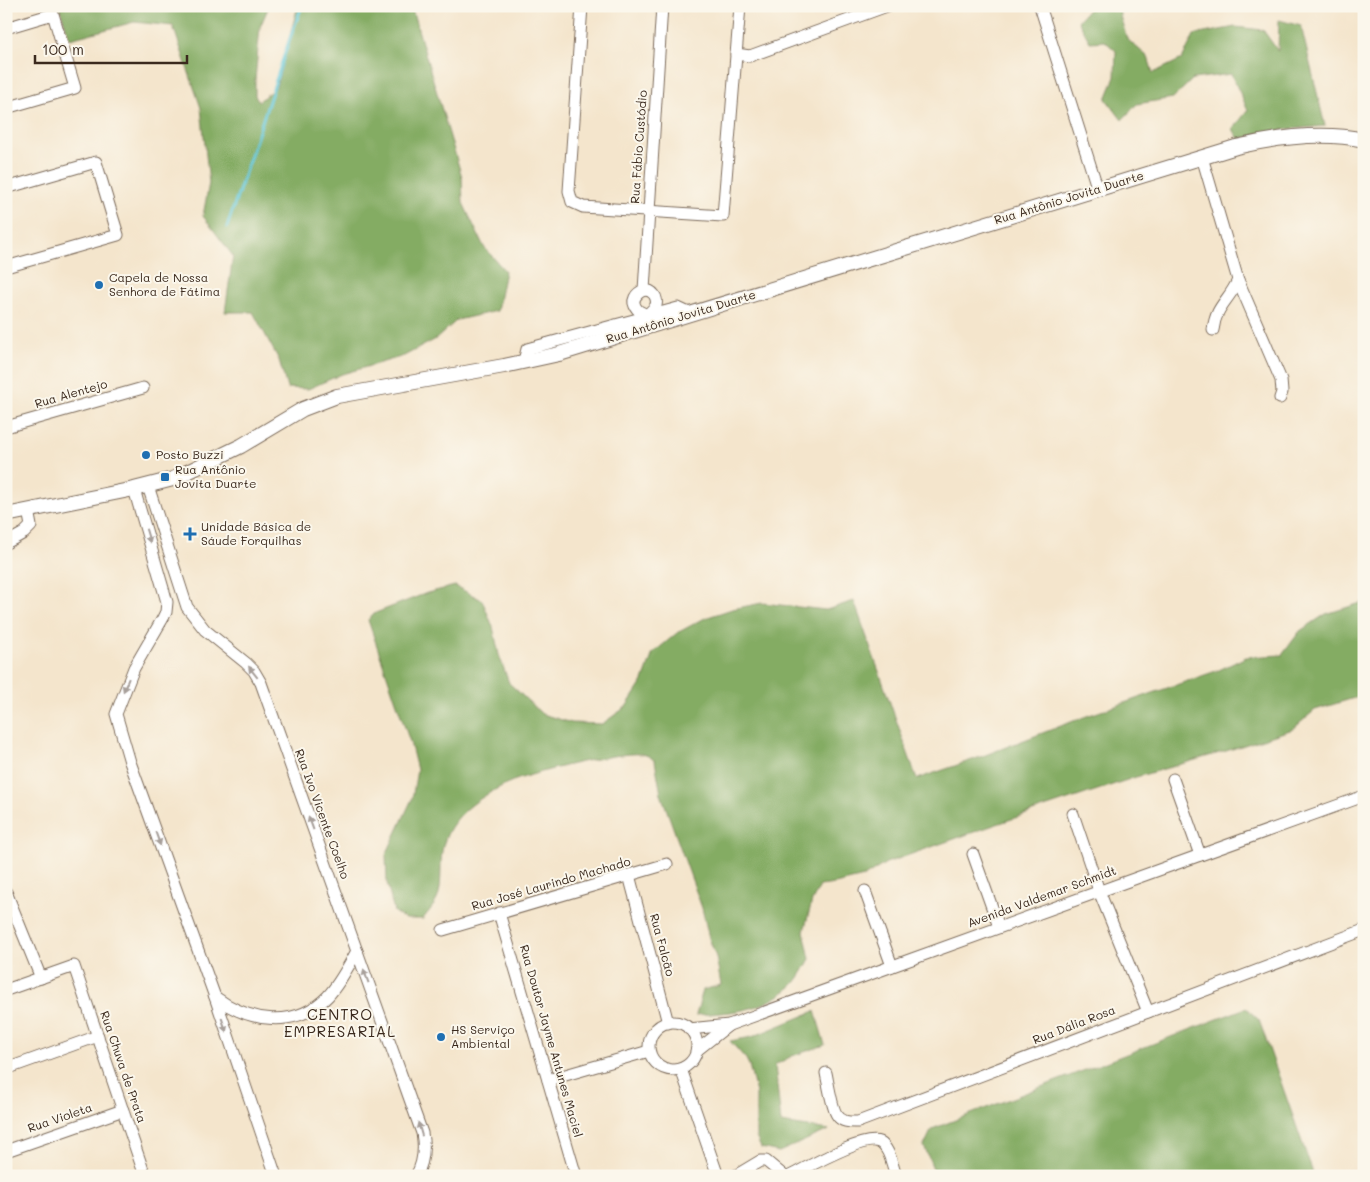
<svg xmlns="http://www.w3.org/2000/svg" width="1370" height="1182" viewBox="0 0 1370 1182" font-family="Mali,sans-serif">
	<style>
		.forest { fill: #84ac63; stroke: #606b40 }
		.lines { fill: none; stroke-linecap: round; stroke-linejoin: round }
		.stream { stroke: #5ec7da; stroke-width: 3 }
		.minor-casing { stroke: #7c6b5b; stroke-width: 13 }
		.major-casing { stroke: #7c6b5b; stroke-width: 16 }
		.minor { stroke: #fff; stroke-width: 11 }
		.major { stroke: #fff; stroke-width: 14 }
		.oneway { fill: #a79f9a }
		.poi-dot { fill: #1f6fb2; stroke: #fbf7ec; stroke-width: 2 }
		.labels { text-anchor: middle; stroke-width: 4; stroke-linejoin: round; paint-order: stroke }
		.street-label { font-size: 12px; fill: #3b2a1e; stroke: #fbf7ec }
		.poi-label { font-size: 12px; fill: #3b2a1e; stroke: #fbf7ec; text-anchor: start }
		.quarter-label { font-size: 15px; letter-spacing: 1px; fill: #3b2a1e; stroke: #fbf7ec }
	</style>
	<rect width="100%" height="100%" fill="#fbf7ec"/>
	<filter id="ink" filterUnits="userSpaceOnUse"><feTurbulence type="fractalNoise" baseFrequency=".02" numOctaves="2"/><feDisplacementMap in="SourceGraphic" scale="10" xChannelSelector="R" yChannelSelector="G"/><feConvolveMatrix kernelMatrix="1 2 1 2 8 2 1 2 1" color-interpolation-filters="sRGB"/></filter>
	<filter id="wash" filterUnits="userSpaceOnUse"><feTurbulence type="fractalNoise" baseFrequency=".0096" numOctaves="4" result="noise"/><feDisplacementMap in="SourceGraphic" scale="20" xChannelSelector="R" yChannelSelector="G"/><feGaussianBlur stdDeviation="1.12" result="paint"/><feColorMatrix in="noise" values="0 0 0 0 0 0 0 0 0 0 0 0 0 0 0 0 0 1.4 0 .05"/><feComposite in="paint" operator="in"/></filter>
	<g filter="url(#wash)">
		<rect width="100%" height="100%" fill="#f4e5cc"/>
		<g class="forest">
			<polygon points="59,6 269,6 260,27 255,80 255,96 259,101 276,87 298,6 411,6 462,177 463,203 484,247 505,271 497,311 457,320 436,339 404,356 342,374 308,389 287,388 279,360 253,312 225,312 233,256 203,216 209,183 201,108 173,26 134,22 70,39"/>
			<polygon points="1091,6 1119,6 1120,16 1127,39 1148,57 1153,73 1182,59 1194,35 1235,27 1263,30 1278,51 1279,20 1301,26 1325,126 1289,129 1239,139 1233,129 1248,110 1231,74 1193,79 1173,98 1137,104 1122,120 1106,99 1115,77 1116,51 1105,41 1090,42 1078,21"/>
			<path d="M455,586l27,14 11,27 6,28 10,28 33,31 30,9 30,1 24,-17 17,-26 10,-28 24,-20 28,-15 27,-9 30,-6 64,7 28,-9 63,178 58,-20 109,-42 135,-47 27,-13 36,-2 18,-24 26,-17 38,-12v93l-49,15 -22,19 -70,23 -87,25 -142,48 -108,38 -22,14 -29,7 -15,2 -8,15 -8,30 6,28c-5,8 -10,19 -17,26 -31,27 -59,27 -97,30l7,-25 18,-5 -5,-28 -7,-19 -7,-30 -41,-114 -6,-33c-2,-2 -6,-5 -9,-6 -18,-7 -119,19 -138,28 -24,12 -51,28 -62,54 -8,18 -3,38 -7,56 -1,9 -11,19 -16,26h-18l-11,-7 -7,-29 -1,-28 26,-56 5,-29 -7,-28 -42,-122 5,-6 54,-21z"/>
			<polygon points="1246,1008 1259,1020 1314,1176 936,1176 924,1146 932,1129"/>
			<polygon points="815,1011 825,1045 792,1056 775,1065 781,1123 829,1130 779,1152 761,1148 756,1137 756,1093 749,1065 746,1059 730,1041 752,1037"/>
		</g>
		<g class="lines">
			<polyline class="stream" points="227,227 290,38 302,6"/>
		</g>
	</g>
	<g filter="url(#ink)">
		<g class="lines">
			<g class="minor-casing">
				<g id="minor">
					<polyline points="582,6 569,191 572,202 583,207 723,216 740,6"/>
					<polyline points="1040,6 1098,190"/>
					<polyline points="6,28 53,14 75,88 6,108"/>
					<polyline points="736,54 750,56 887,6"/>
					<path d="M1202,157l36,123c-9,21 -22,25 -25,50"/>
					<polyline points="6,188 96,162 118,235 6,267"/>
					<polyline points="1238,280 1281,380 1282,392 1280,398"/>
					<polyline points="644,290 662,6"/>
					<path d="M644,290c9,0 14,7 12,16l-9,9c-3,-2 -8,-3 -10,-6 -7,-8 -1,-16 7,-19z"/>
					<polyline points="524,361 527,349 678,308 691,314"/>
					<polyline points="6,427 143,388"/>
					<path d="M148,486l39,121 18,23 41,33 8,8 7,12 161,450c3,16 2,29 -6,43"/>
					<polyline points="134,489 167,602 166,612 163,618 134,668 116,714 130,762 215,997 276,1176"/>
					<polyline points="6,543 24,533 31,526 28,510"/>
					<polyline points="1173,779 1200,855"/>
					<polyline points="1073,814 1099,891 1148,1012"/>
					<polyline points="973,854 999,927"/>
					<polyline points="629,875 668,1023"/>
					<polyline points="865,891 892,966"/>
					<polyline points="6,892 41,978"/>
					<polyline points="499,913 576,1176"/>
					<polyline points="443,930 667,864"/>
					<polyline points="6,990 74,966 145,1176"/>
					<path d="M215,997c34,25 80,33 113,-1 12,-13 20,-29 29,-45"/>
					<circle cx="673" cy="1046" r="24"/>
					<polyline points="689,1029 729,1025 1364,796"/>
					<polyline points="696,1051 729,1025"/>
					<polyline points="6,1069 98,1036"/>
					<polyline points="681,1069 718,1176"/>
					<path d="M826,1073c2,9 6,36 11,42 5,8 14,7 21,7l506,-192"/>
					<polyline points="548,1080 649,1051"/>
					<polyline points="6,1151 123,1110"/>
					<polyline points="735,1176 760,1161 766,1161 784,1176"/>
					<path d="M790,1176c16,-8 74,-41 89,-34 11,6 13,23 17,34"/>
				</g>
			</g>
			<g class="major-casing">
				<path id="major" d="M6,515l128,-26 39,-10 68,-33 62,-37 34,-13 167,-30 55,-12 677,-207c42,-10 86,-16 128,-7"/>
			</g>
			<use href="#minor" class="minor"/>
			<use href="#major" class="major"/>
		</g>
		<defs><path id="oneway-solid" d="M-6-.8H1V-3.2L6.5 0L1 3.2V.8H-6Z" transform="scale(1.25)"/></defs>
		<g class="oneway">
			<use href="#oneway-solid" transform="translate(148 536) rotate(73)"/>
			<use href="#oneway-solid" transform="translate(253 672) rotate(-128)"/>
			<use href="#oneway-solid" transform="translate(126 685) rotate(112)"/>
			<use href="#oneway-solid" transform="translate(311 823) rotate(-110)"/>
			<use href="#oneway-solid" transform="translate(158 839) rotate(70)"/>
			<use href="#oneway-solid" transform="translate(366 976) rotate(-110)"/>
			<use href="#oneway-solid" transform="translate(224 1025) rotate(71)"/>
			<use href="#oneway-solid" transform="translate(420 1129) rotate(-106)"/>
		</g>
	</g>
	<g class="poi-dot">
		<circle cx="99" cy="285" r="5"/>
		<circle cx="146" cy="455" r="5"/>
		<rect x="160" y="472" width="10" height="10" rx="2.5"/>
		<path d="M187.5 526.5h5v5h5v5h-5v5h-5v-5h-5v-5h5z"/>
		<circle cx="441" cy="1037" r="5"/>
	</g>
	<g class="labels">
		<g class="street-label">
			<text transform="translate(639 147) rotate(-86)" y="4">Rua Fábio Custódio</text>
			<text transform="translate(1069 198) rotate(-17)" y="4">Rua Antônio Jovita Duarte</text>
			<text transform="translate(681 317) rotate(-17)" y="4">Rua Antônio Jovita Duarte</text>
			<text transform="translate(71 394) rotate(-16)" y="4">Rua Alentejo</text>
			<text transform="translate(322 814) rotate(70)" y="4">Rua Ivo Vicente Coelho</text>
			<text transform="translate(551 884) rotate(-16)" y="4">Rua José Laurindo Machado</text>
			<text transform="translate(1042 897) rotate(-20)" y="4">Avenida Valdemar Schmidt</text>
			<text transform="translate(662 945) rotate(75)" y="4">Rua Falcão</text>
			<text transform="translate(1074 1025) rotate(-21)" y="4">Rua Dália Rosa</text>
			<text transform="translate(551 1041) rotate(74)" y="4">Rua Doutor Jayme Antunes Maciel</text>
			<text transform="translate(123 1067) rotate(71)" y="4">Rua Chuva de Prata</text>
			<text transform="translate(60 1118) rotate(-19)" y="4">Rua Violeta</text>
		</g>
		<g class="poi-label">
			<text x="109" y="282">Capela de Nossa<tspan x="109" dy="14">Senhora de Fátima</tspan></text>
			<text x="156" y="459">Posto Buzzi</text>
			<text x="175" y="474">Rua Antônio<tspan x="175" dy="14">Jovita Duarte</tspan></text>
			<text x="201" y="531">Unidade Básica de<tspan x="201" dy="14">Sáude Forquilhas</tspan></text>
			<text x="451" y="1034">HS Serviço<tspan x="451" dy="14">Ambiental</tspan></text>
		</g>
		<g class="quarter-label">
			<text x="340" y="1020">CENTRO<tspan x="340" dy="17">EMPRESARIAL</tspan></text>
		</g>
	</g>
	<rect width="1370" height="1182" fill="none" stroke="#fbf7ec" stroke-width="25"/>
	<path d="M35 55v8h152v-8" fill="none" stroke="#3b2a1e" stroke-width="2.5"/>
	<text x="42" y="55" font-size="15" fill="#3b2a1e" stroke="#fbf7ec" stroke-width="4" paint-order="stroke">100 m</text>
</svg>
